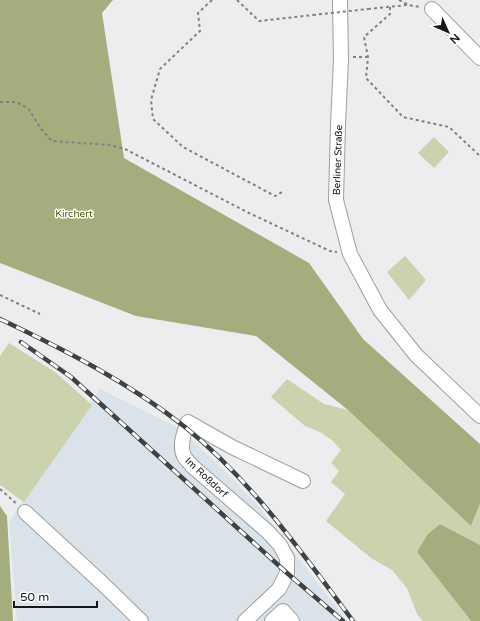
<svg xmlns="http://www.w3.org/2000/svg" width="480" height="621" viewBox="0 0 480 621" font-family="'Varela Round',sans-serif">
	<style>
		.built { fill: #dbe3ea }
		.green { fill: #cbd2ae }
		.forest { fill: #a3ad7e }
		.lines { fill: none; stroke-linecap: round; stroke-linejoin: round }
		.minor-casing { stroke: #9d9fa0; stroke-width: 16 }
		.path { stroke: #808282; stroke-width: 2; stroke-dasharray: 3 3; stroke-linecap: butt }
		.minor { stroke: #fff; stroke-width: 14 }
		.rail-casing { stroke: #404141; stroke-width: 4.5 }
		.rail { stroke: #fff; stroke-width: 3; stroke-dasharray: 9; stroke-linecap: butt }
		.path-bridge { stroke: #808282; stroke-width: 2; stroke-dasharray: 3 3; stroke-linecap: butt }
		.labels { text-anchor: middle; stroke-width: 3; stroke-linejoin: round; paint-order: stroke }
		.street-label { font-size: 10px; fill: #161717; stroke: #fff }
		.park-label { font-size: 10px; fill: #4c5607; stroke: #fff }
	</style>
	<rect width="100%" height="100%" fill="#ebedee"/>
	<polygon class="built" points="100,389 179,428 230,476 261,509 347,621 17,621 9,522"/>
	<g class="green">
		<polygon points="434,137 449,152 434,168 418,153"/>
		<polygon points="405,256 426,280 409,300 387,272"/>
		<polygon points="9,343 55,372 92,405 24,502 0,485 0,356"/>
		<polygon points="287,379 324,404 348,410 471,526 480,504 480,545 440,524 417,552 471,621 423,621 417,614 407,588 392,570 371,558 326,521 345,494 331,482 339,471 331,463 341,450 332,440 320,432 305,426 271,397"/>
	</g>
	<g class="forest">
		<polygon points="0,0 113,0 102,13 124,158 309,263 363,339 480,444 480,504 471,526 348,410 256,336 136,316 0,263"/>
		<polygon points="0,506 7,516 13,621 0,621"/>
		<polygon points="440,524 480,545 480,621 471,621 417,552 428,534"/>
	</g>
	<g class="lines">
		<g class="minor-casing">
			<g id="minor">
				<polyline points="340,0 341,59 338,125 336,200 350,254 380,310 416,355 480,416"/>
				<polyline points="432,9 480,58"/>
				<polyline points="25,512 103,584 141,621"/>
				<path d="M245,621l34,-32 8,-16v-15l-7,-13 -12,-13 -76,-66c-2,-3 -6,-6 -8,-10 -5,-10 0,-24 4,-34l44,25 71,34"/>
				<polyline points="272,621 283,611 292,621"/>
			</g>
		</g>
		<g class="path">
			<polyline points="212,0 198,13 200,31 160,69 151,100 153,119 183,147 275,196 282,192"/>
			<polyline points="237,0 259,21 313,15"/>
			<polyline points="399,0 409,5 420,7"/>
			<polyline points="390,7 390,14 364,37 368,57 366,78 403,117 449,127 480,156"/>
			<polyline points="368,9 407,5"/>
			<polyline points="353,57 368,57"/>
			<polyline points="0,102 16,102 28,108 41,129 52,141 109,145 125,149 249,213 330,251 337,252"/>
			<polyline points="0,295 40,314"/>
			<polyline points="0,489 17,504"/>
		</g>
		<use href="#minor" class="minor"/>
		<g class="rail-casing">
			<g id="rail">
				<path d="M0,319c65,31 128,63 185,108 67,54 117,126 168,194"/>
				<polyline points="21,342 71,377 287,573 343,621"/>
			</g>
		</g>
		<use href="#rail" class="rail"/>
		<polyline class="path-bridge" points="313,15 368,9"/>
	</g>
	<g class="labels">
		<g class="street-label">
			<text transform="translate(337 160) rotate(-88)" y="4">Berliner Straße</text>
			<text transform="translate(207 477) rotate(43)" y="4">Im Roßdorf</text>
		</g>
		<g class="park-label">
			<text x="74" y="217">Kirchert</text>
		</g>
	</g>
	<g transform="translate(448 32) rotate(135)" stroke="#ffffff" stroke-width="3" paint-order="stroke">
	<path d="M0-3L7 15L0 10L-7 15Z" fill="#161717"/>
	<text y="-6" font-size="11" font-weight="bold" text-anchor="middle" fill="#161717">N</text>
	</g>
	<path d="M14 601v6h83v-6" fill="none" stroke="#161717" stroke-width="2"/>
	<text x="20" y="601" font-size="12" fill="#161717" stroke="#ffffff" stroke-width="3" paint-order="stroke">50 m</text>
</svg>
